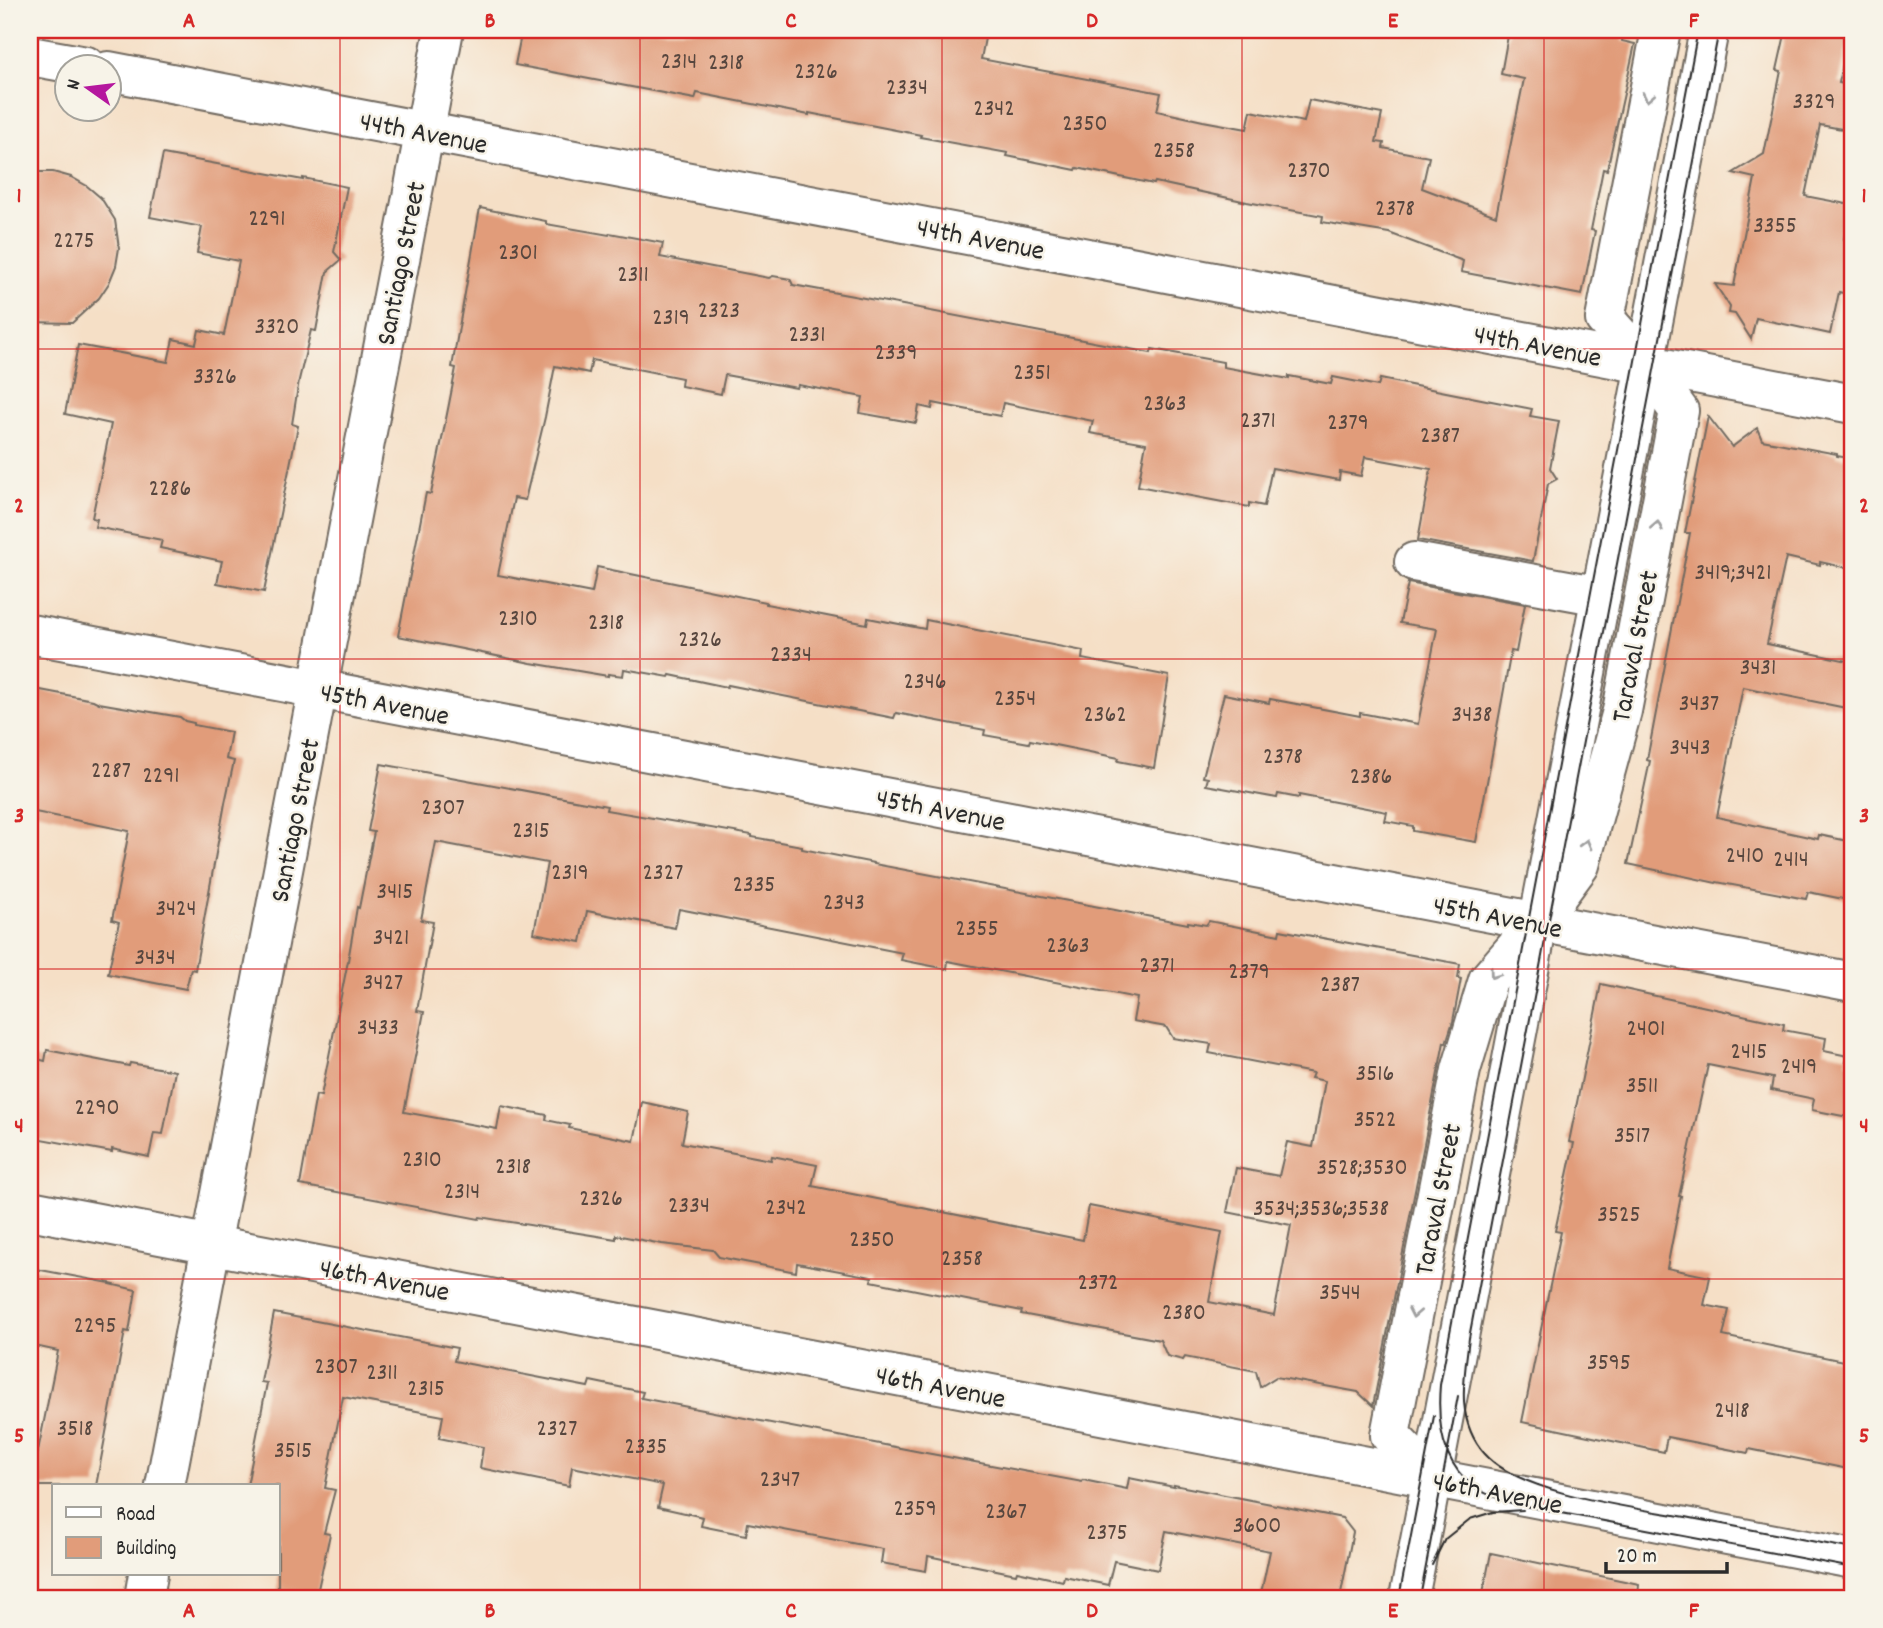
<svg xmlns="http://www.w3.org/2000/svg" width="1883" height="1628" viewBox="0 0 1883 1628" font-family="Dekko,sans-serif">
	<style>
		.building { fill: #e19c7a; fill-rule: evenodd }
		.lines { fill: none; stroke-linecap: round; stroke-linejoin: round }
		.minor-casing { stroke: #726a61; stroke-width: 42 }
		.minor { stroke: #fff; stroke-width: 38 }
		.tram { stroke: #2b2b2b; stroke-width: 2 }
		.oneway { stroke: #a0a0a0 }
		.grid { fill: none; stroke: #d62828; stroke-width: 2; stroke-opacity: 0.55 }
		.labels { text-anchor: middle; stroke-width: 5; stroke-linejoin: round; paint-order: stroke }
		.number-label { font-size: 24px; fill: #58473f }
		.street-label { font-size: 28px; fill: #2b2b2b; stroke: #f7f3e8 }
		.neatline { fill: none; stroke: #d62828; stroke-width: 2.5 }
		.grid-label { font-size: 23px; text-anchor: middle; font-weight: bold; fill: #d62828 }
	</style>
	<rect width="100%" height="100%" fill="#f7f3e8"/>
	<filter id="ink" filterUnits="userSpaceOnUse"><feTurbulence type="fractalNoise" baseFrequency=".0143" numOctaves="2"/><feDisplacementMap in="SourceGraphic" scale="14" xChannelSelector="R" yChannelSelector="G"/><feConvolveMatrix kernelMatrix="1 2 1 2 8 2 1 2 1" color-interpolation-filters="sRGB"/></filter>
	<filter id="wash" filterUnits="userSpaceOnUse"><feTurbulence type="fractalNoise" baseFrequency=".00686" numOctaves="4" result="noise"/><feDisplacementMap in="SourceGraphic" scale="28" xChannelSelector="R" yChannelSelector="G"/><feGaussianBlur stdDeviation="1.57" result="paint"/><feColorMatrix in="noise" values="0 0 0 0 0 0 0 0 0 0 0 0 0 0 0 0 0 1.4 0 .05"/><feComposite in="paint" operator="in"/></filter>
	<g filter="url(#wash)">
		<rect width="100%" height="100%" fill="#f5dfc6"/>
		<g id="blocks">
			<g class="building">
				<polygon points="522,30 944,30 985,38 981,59 1161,93 1157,111 1203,121 1247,129 1251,111 1304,122 1309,100 1382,114 1376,142 1384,143 1383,148 1429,157 1422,188 1496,216 1524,79 1501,74 1509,30 1597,30 1622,35 1622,41 1635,44 1607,170 1603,169 1591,230 1595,231 1582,295 1461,272 1463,261 1389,233 1322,222 1323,216 1247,202 1155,182 1154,184 1077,168 1076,170 1007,156 1008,153 920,137 921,135 809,113 809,115 697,93 695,99 515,65"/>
				<polygon points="1786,30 1847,30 1846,35 1849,36 1839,83 1853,86 1853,131 1820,125 1805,196 1852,205 1844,239 1853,241 1853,264 1847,294 1839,292 1830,334 1756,318 1751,339 1735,314 1729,313 1730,307 1715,284 1734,286 1755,178 1733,173 1764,154 1781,71 1777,70"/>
				<polygon points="163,154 303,180 303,178 347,187 334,252 341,260 327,272 316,331 311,330 299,380 292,424 298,426 264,592 217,583 222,561 160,548 162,540 95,527 97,519 92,518 111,424 65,414 78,345 168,362 173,339 196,344 199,330 224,335 239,261 197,253 202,227 150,217"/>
				<polygon points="30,172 53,172 71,177 87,186 101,198 115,220 119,248 116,266 109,283 99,298 72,323 30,322"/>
				<polygon points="480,208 546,221 546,224 609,235 610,233 663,243 660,257 769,278 773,276 790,279 793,285 925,309 925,310 1151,353 1152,349 1223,362 1223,367 1289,379 1289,376 1331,384 1333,377 1378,386 1380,379 1532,409 1530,416 1559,421 1550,468 1557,479 1548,484 1533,561 1418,540 1431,469 1365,457 1361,476 1340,472 1339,480 1272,468 1264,506 1249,503 1249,507 1138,486 1146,443 1090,433 1093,421 1003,403 1000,416 933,403 932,409 919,406 916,423 860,413 863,397 798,385 797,388 725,375 721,394 681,386 682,378 592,360 589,373 555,366 545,417 525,500 514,498 498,575 592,593 597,567 766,602 766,604 867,624 868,618 925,629 926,620 1083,651 1082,659 1169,676 1154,768 1118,761 1119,758 1030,740 1029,743 984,735 985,730 896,713 894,718 728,685 727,687 670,675 669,677 624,669 623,676 608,674 608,676 531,663 398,636 426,493 431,494 449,404 456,368 452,367"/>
				<polygon points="1708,416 1732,447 1757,428 1762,440 1837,454 1837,456 1853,459 1853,569 1820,562 1820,565 1786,557 1767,644 1853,662 1853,671 1846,708 1743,687 1717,817 1818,839 1819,835 1853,842 1853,901 1808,892 1806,899 1717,882 1716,883 1628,864 1650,761 1647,760 1690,533 1685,533"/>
				<polygon points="1408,583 1525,604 1516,652 1511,651 1476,842 1413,831 1413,826 1385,821 1387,812 1299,795 1299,798 1278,794 1277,798 1206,785 1208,778 1203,777 1224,694 1269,703 1270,699 1360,716 1360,713 1418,724 1437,629 1400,623"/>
				<polygon points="30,688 93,700 99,703 180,717 185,721 194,723 194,725 231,732 226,759 234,761 225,803 195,970 191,969 186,989 108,974 119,922 112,920 129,831 30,811"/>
				<path d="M381,764l226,42 -1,4 146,25v2l50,9v3l72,14v1l314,60v-2l18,3 3,-4 70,14 1,-5 180,34 -2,14 3,1 -8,42 -7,22 -2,-1 -71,364 -15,-14 -82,-15 -16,10 -4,-16 -71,-14 -2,3 -16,-4 -7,-16 -139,-26 1,-3 -151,-30 1,-4 -75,-14 -1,9 -77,-15 -6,-7 -51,-6 -46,-9v4l-136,-22 -1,2 -179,-34 16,-90 5,1 27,-135 9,-54 2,1 15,-76 -6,-1zM436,842l111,21 -13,70 47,9 6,-31 88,17 4,-19 224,44 -2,7 46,9 1,-8 189,37 -4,23 33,6 7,11 38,6 -2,9 104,20 -2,5 14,3 -12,66 -26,-5 -8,34 -43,-8 -9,44 64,13 -17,90 -65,-13 13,-70 -133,-26 -6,34 -271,-54 5,-21 -45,-9 -1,4 -89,-17 6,-31 -46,-10 -8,39 -65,-13 1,-3 -24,-5 1,-5 -46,-9 -4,23 -93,-17 20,-100 -7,-1 16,-89 -12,-2z"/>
				<polygon points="1601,984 1784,1024 1783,1030 1826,1038 1824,1051 1848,1056 1846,1062 1853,1064 1853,1118 1812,1110 1814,1099 1771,1090 1773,1078 1708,1065 1679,1196 1681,1196 1667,1268 1710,1277 1704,1305 1729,1310 1723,1336 1853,1363 1853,1470 1749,1449 1748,1453 1667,1437 1664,1452 1522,1422 1561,1232 1555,1231 1574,1143 1569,1142"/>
				<polygon points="47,1050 129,1066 130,1063 175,1071 163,1134 154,1133 149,1157 112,1149 112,1152 30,1137 30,1057 45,1061"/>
				<polygon points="30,1268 110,1283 110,1284 136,1290 129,1332 125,1331 96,1486 31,1486 58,1351 30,1345"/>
				<polygon points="274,1313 457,1348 454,1361 588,1387 590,1381 643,1392 641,1398 926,1453 1082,1482 1083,1480 1127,1489 1129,1478 1174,1487 1174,1485 1342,1518 1353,1532 1340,1598 1260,1598 1270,1551 1166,1531 1158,1570 1114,1561 1108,1585 1064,1576 1063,1581 1017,1571 1016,1574 928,1556 926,1571 881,1563 883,1549 748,1523 746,1535 701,1526 703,1517 658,1507 663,1485 572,1467 569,1486 480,1468 483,1447 439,1438 443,1416 343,1397 325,1488 335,1490 324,1533 330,1534 316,1598 278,1598 278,1486 247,1486 267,1383 261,1382"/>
				<polygon points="1491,1553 1639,1584 1638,1598 1482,1598"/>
			</g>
		</g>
	</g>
	<g filter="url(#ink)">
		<use href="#blocks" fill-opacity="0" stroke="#726a61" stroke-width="2"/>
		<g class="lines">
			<g class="minor-casing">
				<g id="minor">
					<polyline points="30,56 86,66"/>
					<polyline points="108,71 1853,404"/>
					<polyline points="1414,562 1601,596"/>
					<polyline points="30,634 1853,982"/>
					<polyline points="30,1210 1853,1559"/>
					<polyline points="1432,1478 1390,1435 1461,1070 1488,980 1538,922 1580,865 1622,711 1679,411 1645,364 1605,319 1661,30"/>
					<polyline points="165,1486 444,30"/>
					<polyline points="144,1598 148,1574"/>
					<polyline points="1409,1598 1709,30"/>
				</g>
			</g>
			<use href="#minor" class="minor"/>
			<g class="tram">
				<path d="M1698,30l-258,1355c-3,36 1,77 33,101 12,9 27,13 41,18l339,64"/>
				<path d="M1719,30l-250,1308c-5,40 -14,83 16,116 36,41 153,54 206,64 54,10 108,21 162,31"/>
				<polyline points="1432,1565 1445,1539 1470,1519 1493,1512 1523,1510"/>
				<polyline points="1399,1598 1434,1416"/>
				<polyline points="1420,1598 1458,1396"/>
			</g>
		</g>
		<defs><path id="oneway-chevron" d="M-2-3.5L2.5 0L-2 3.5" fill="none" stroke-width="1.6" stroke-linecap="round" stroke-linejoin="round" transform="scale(1.75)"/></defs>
		<g class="oneway">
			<use href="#oneway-chevron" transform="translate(1648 97) rotate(101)"/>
			<use href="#oneway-chevron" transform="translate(1657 526) rotate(-79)"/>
			<use href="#oneway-chevron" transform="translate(1586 844) rotate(-75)"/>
			<use href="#oneway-chevron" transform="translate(1494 974) rotate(126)"/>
			<use href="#oneway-chevron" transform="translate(1414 1313) rotate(101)"/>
		</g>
	</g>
	<path class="grid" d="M340,30v1568M640,30v1568M942,30v1568M1242,30v1568M1544,30v1568M30,349h1823M30,659h1823M30,969h1823M30,1279h1823"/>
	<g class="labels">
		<g class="number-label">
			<text x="679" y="68">2314</text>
			<text x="726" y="69">2318</text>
			<text x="816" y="78">2326</text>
			<text x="907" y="94">2334</text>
			<text x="1814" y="108">3329</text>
			<text x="994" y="115">2342</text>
			<text x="1085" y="130">2350</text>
			<text x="1174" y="157">2358</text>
			<text x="1309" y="177">2370</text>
			<text x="1395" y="215">2378</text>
			<text x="267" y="225">2291</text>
			<text x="1775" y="232">3355</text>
			<text x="74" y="247">2275</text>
			<text x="518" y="259">2301</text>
			<text x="633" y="281">2311</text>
			<text x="719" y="317">2323</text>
			<text x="671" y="324">2319</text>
			<text x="277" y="333">3320</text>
			<text x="807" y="341">2331</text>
			<text x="896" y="359">2339</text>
			<text x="1032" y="379">2351</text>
			<text x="215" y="383">3326</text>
			<text x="1165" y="410">2363</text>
			<text x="1258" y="427">2371</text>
			<text x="1348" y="429">2379</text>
			<text x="1440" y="442">2387</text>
			<text x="170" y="495">2286</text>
			<text x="1733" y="579">3419;3421</text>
			<text x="518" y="625">2310</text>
			<text x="606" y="629">2318</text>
			<text x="700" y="646">2326</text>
			<text x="791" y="661">2334</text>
			<text x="1758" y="674">3431</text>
			<text x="925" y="688">2346</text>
			<text x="1015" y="705">2354</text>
			<text x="1699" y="710">3437</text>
			<text x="1105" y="721">2362</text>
			<text x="1472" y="721">3438</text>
			<text x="1690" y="754">3443</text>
			<text x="1283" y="763">2378</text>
			<text x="111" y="777">2287</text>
			<text x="161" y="782">2291</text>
			<text x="1371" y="783">2386</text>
			<text x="443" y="814">2307</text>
			<text x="531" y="837">2315</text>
			<text x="1745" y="862">2410</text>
			<text x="1791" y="866">2414</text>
			<text x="570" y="879">2319</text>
			<text x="663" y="879">2327</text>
			<text x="754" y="891">2335</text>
			<text x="395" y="898">3415</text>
			<text x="844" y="909">2343</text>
			<text x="176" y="915">3424</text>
			<text x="977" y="935">2355</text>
			<text x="391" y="944">3421</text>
			<text x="1068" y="952">2363</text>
			<text x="155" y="964">3434</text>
			<text x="1157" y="972">2371</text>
			<text x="1249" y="978">2379</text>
			<text x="383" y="989">3427</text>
			<text x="1340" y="991">2387</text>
			<text x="378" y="1034">3433</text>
			<text x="1646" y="1035">2401</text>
			<text x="1749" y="1058">2415</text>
			<text x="1799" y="1073">2419</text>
			<text x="1375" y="1080">3516</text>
			<text x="1642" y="1092">3511</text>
			<text x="97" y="1114">2290</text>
			<text x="1375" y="1126">3522</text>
			<text x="1632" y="1142">3517</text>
			<text x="422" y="1166">2310</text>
			<text x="513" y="1173">2318</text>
			<text x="1362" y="1174">3528;3530</text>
			<text x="462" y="1198">2314</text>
			<text x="601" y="1205">2326</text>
			<text x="689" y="1212">2334</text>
			<text x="786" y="1214">2342</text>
			<text x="1321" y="1215">3534;3536;3538</text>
			<text x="1619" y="1221">3525</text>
			<text x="872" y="1246">2350</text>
			<text x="962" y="1265">2358</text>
			<text x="1098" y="1289">2372</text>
			<text x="1340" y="1299">3544</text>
			<text x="1184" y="1319">2380</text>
			<text x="95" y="1332">2295</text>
			<text x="1609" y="1369">3595</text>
			<text x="336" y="1373">2307</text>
			<text x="382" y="1379">2311</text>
			<text x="426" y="1395">2315</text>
			<text x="1732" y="1417">2418</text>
			<text x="75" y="1435">3518</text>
			<text x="557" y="1435">2327</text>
			<text x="646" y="1453">2335</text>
			<text x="293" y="1457">3515</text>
			<text x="780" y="1486">2347</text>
			<text x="915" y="1515">2359</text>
			<text x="1006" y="1518">2367</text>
			<text x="1257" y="1532">3600</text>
			<text x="1107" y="1539">2375</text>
		</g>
		<g class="street-label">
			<text transform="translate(424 131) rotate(11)" y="10">44th Avenue</text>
			<text transform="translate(981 237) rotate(11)" y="10">44th Avenue</text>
			<text transform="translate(399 263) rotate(-79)" y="10">Santiago Street</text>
			<text transform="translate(1538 344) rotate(11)" y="10">44th Avenue</text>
			<text transform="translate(1633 646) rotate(-79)" y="10">Taraval Street</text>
			<text transform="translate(385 702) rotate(11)" y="10">45th Avenue</text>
			<text transform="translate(941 808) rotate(11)" y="10">45th Avenue</text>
			<text transform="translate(293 820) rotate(-79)" y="10">Santiago Street</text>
			<text transform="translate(1498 915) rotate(11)" y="10">45th Avenue</text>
			<text transform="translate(1436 1199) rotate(-79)" y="10">Taraval Street</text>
			<text transform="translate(385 1278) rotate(11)" y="10">46th Avenue</text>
			<text transform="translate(941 1385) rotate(11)" y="10">46th Avenue</text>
			<text transform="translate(1498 1491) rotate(11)" y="10">46th Avenue</text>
		</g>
	</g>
	<rect width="1883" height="1628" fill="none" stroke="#f7f3e8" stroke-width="77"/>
	<rect x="52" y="1484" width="228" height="91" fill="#f7f3e8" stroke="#a5a39c" stroke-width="2"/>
	<rect x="66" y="1507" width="35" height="10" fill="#ffffff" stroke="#a5a39c" stroke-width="2"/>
	<text x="116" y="1520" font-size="21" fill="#2b2b2b">Road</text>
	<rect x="66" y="1537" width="35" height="21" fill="#e19c7a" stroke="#a5a39c" stroke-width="2"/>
	<text x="116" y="1554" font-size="21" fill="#2b2b2b">Building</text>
	<g transform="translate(88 88) rotate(284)"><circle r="33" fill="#f7f3e8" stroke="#a5a39c" stroke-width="2"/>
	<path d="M0-5L12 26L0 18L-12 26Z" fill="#b5179e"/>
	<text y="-10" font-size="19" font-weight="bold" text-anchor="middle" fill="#2b2b2b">N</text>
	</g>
	<path d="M1606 1562v10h121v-10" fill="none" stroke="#2b2b2b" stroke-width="3.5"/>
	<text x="1617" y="1562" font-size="21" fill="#2b2b2b" stroke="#f7f3e8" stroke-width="5" paint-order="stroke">20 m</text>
	<rect x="38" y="38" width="1806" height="1552" class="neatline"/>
	<g class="grid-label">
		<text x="189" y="27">A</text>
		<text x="490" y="27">B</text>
		<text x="791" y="27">C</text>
		<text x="1092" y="27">D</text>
		<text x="1393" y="27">E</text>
		<text x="1694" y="27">F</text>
		<text x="19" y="202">1</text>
		<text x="1864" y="202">1</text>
		<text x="19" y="512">2</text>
		<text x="1864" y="512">2</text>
		<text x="19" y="822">3</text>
		<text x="1864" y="822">3</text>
		<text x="19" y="1132">4</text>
		<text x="1864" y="1132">4</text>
		<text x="19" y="1442">5</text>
		<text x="1864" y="1442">5</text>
		<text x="189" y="1617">A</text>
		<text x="490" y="1617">B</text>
		<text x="791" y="1617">C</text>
		<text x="1092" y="1617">D</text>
		<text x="1393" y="1617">E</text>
		<text x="1694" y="1617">F</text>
	</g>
</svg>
